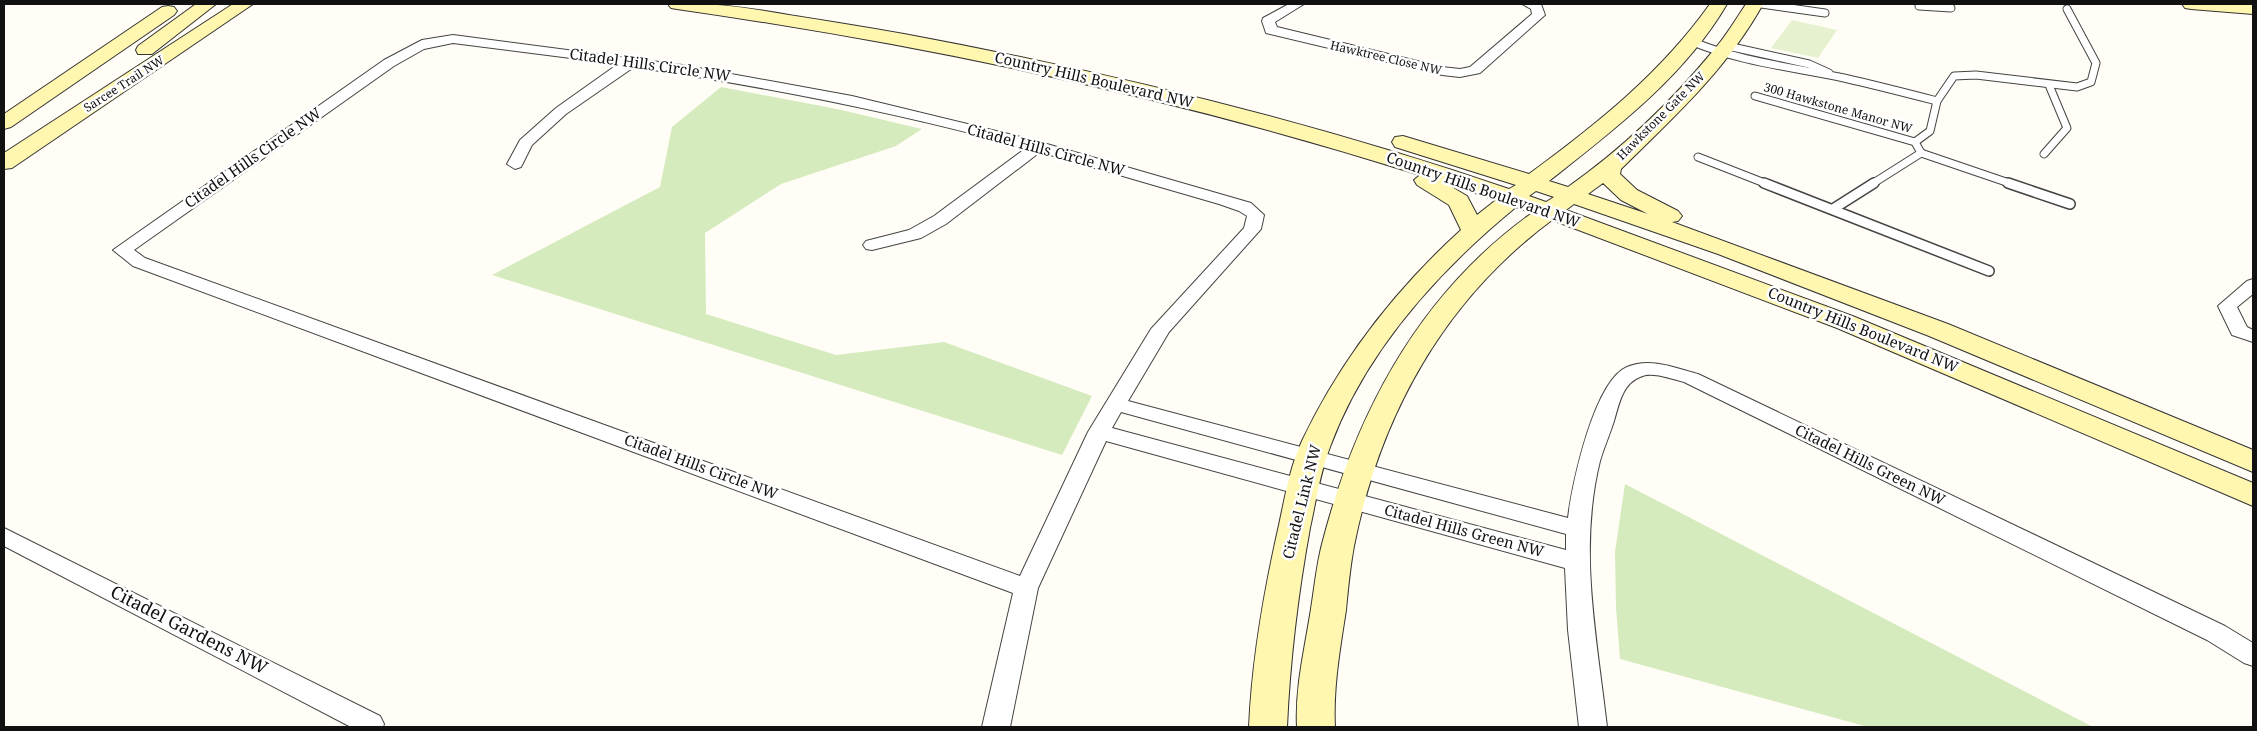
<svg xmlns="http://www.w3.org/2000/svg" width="2257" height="731" viewBox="0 0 2257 731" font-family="'Noto Serif',serif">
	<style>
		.green { fill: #d5ebbd }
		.pitch { fill: #e6f2cf }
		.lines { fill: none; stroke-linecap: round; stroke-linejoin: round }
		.lane-far1-casing { stroke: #444; stroke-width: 9 }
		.lane-casing { stroke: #444; stroke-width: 12 }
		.street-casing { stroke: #444; stroke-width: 2 }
		.secondary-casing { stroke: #333; stroke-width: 2 }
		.lane-far1 { stroke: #fff; stroke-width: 7 }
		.lane { stroke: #fff; stroke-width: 9 }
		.street { fill: #fff; fill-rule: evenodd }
		.secondary { fill: #fff6b0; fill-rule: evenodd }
		.labels { text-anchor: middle; stroke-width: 5; stroke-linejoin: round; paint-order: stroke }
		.far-street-label { font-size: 12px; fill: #111; stroke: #fff }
		.street-label { font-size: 15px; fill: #111; stroke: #fff }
		.near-street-label { font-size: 18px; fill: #111; stroke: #fff }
	</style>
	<rect width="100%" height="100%" fill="#fffdf5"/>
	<g class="green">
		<polygon points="721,87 837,109 922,129 896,146 781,184 705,233 706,314 836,355 944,342 1092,396 1062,455 492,275 660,187 672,127"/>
		<polygon points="1625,484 2093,727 1868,727 1620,659 1616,608 1615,552"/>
	</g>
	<polygon class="pitch" points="1792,20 1837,30 1818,58 1771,48"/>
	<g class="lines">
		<g class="lane-far1-casing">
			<g id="lane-far1">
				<polyline points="1761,4 1825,13"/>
				<polyline points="1919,6 1951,8 1947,4"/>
				<path d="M1691,41c49,21 101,26 153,37 31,7 62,15 93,23"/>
				<polyline points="1723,45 1809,64 1829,73"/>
				<polyline points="1755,96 1915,142"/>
				<polyline points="1921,153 2012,184"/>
				<polyline points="2044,154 2067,128 2049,85"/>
				<polyline points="1698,157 1767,184"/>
				<polyline points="1872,184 1921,153 1915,142 1930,131 1937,101 1954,76 1976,75 2077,87 2091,82 2096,63 2067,9"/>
			</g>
		</g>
		<g class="lane-casing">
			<g id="lane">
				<polyline points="1764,183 1989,271"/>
				<polyline points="2008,183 2070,204"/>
				<polyline points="1833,209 1874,183"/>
			</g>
		</g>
		<g class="street-casing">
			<g id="street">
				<polygon points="1289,4 1304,4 1275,22 1277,27 1442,67 1460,69 1470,67 1532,14 1531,9 1522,4 1541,4 1545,15 1480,73 1460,77 1442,75 1266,33 1262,21 1263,18"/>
				<path d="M453,35l229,30 170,31 181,44 218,63 13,12 -3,14 -92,103 -41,69 440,117c4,-34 26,-137 59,-151 23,-10 48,1 71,7l527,252 28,17v23l-9,-3 -37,-23 -523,-258c-13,-3 -32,-11 -44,-5 -18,7 -21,28 -26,44 -4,13 -10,26 -14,40 -22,89 -3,177 7,266h-28l-11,-97 -3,-62 -459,-127 -68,147 -28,139h-28l31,-134 -880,-327 -20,-16 271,-190 38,-20zM453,43l165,21 -62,44 -36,32 -13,24 8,5 6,-2 11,-22 34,-31 68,-47c132,20 263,45 392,81l-92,68 -25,14 -43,11 -3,4 3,4 6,1 49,-12 25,-14 94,-72 179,52 20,7 8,5 -3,12 -93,101 -63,103 -68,144 -875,-318 -11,-8 260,-184 30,-17zM1121,412l445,122v16l-454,-122z"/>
				<polygon points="2253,279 2253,294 2237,307 2247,327 2253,330 2253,342 2232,335 2218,306 2247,281"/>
				<polygon points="4,528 380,716 384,724 383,727 351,727 4,546"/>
			</g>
		</g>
		<g class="secondary-casing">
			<g id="secondary">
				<polygon points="196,4 216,4 152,54 138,54 136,50 138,46"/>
				<polygon points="233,4 253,4 12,168 4,169 4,153"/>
				<path d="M668,4c41,-2 81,4 121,11 38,6 77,12 115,19 205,38 409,88 605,155l7,-4 -121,-38 -3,-5 3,-5 8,-1 126,38c68,-50 132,-101 181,-170h17c-42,72 -113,126 -178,177l19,6c54,-38 103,-85 145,-136 13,-15 23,-32 33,-47h17c-35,64 -90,114 -142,165l-1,5 17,16 41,21 4,5 -4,5 -6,1 276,102 305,126v22l-324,-136 -211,-82 -144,-50 -8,6 289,107 398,166v23l-416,-178 -285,-108c-108,80 -172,195 -198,326 -4,21 -6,43 -8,64 -6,39 -13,78 -11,117h-38c-2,-38 7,-75 13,-112 4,-23 6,-48 12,-71 34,-132 97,-250 210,-331l-16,-6c-78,64 -151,145 -186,240 -10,26 -14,54 -20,81 -12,66 -20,132 -23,199h-38c3,-68 15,-136 30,-202 6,-28 11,-58 23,-84 38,-80 94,-152 159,-211l-12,-25 -32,-20 -3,-5 6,-5c-243,-77 -491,-130 -743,-166l-6,-1zM1445,183l51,17 -19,15 -10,-19zM1603,183l18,17 27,14 -60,-20zM1536,191l18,6 -8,5 -17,-6z"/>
				<polygon points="2182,4 2253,4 2253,14 2191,9 2185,8"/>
				<polygon points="168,6 174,7 177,11 174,15 11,127 4,129 4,114 162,7"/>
			</g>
		</g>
		<use href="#lane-far1" class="lane-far1"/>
		<use href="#lane" class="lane"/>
		<use href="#street" class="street"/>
		<use href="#secondary" class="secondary"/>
	</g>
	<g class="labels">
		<g class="far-street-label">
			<text transform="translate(1386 58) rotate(13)" y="4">Hawktree Close NW</text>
			<text transform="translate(124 84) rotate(-33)" y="4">Sarcee Trail NW</text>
			<text transform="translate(1838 108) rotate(16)" y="4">300 Hawkstone Manor NW</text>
			<text transform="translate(1661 116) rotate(-45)" y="4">Hawkstone Gate NW</text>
		</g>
		<g class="street-label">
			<text transform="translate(650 65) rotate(8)" y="5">Citadel Hills Circle NW</text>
			<text transform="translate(1094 80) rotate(13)" y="5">Country Hills Boulevard NW</text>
			<text transform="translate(1046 150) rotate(15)" y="5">Citadel Hills Circle NW</text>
			<text transform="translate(253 158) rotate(-35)" y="5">Citadel Hills Circle NW</text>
			<text transform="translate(1483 190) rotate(19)" y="5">Country Hills Boulevard NW</text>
			<text transform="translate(1863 330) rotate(22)" y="5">Country Hills Boulevard NW</text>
			<text transform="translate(1870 465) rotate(26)" y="5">Citadel Hills Green NW</text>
			<text transform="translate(701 467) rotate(20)" y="5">Citadel Hills Circle NW</text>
			<text transform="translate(1302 502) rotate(-76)" y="5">Citadel Link NW</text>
			<text transform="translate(1464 531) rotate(15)" y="5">Citadel Hills Green NW</text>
		</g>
		<g class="near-street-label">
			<text transform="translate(189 630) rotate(27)" y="6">Citadel Gardens NW</text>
		</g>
	</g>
	<rect width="2257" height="731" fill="none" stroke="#111111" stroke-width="10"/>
</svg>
